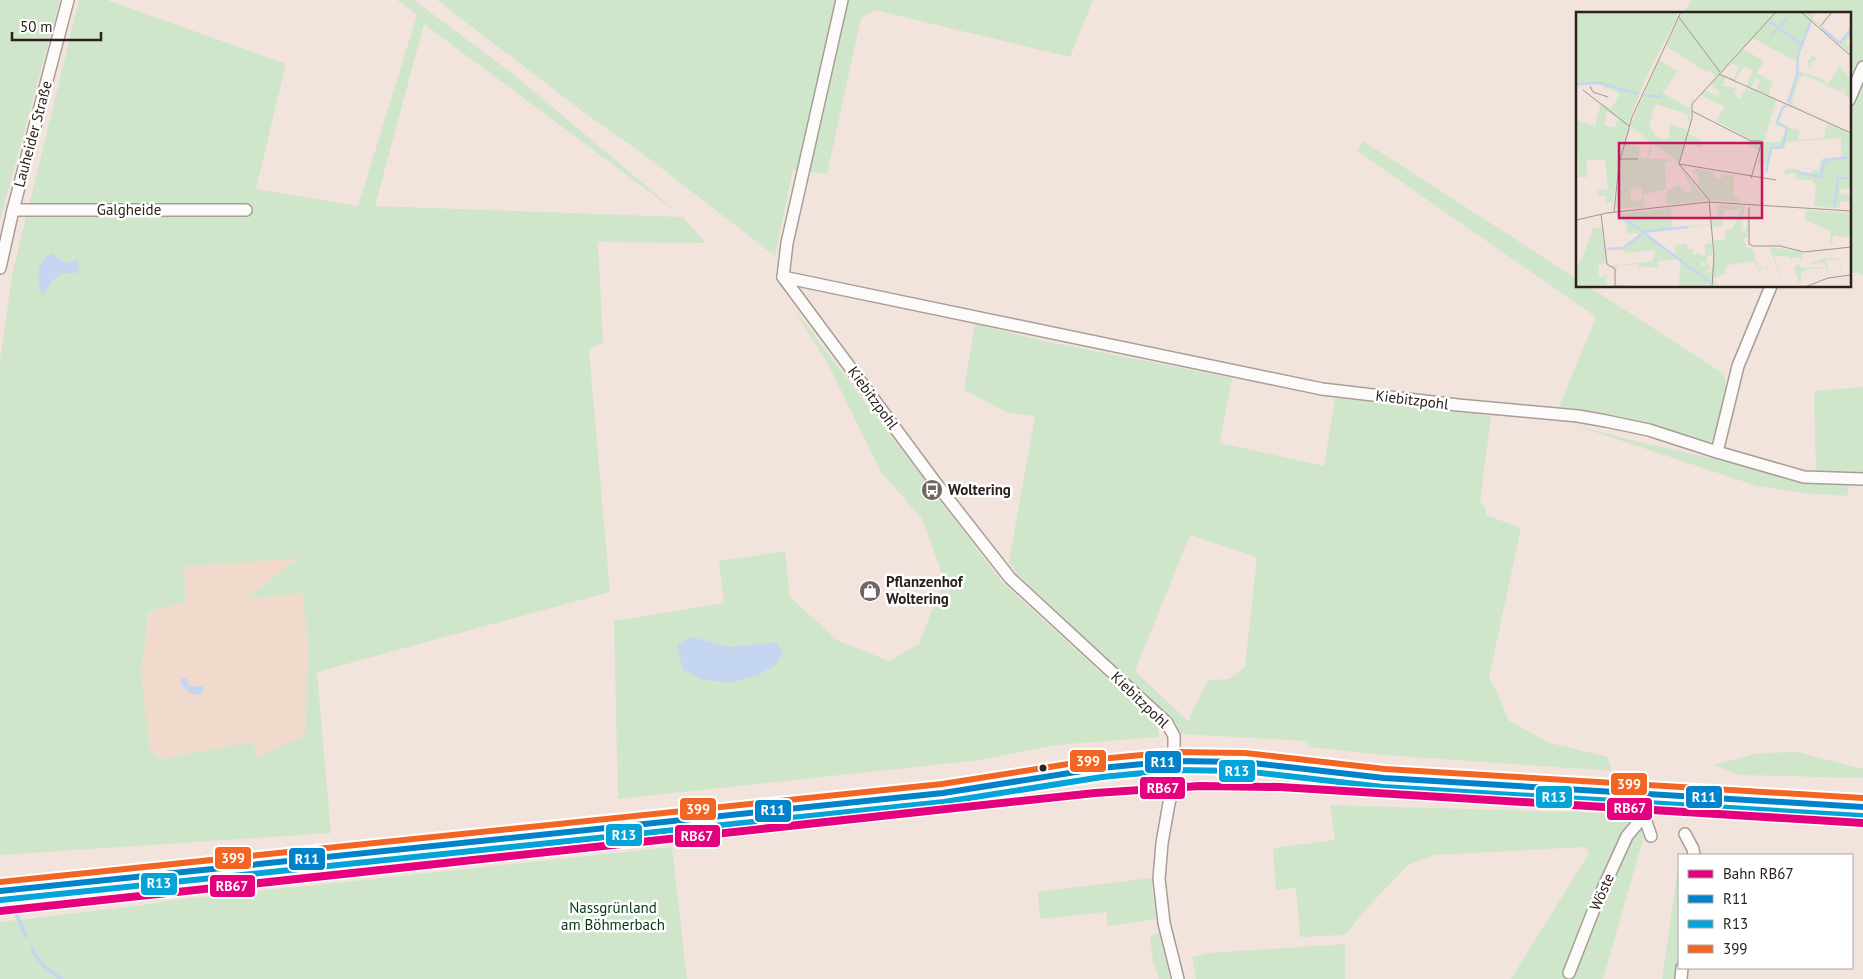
<svg xmlns="http://www.w3.org/2000/svg" width="1863" height="979" viewBox="0 0 1863 979" font-family="'PT Sans',sans-serif">
	<style>
		.built { fill: #f1d9cc }
		.green { fill: #d0e6ca; fill-rule: evenodd }
		.water { fill: #c5d7f0 }
		.lines { fill: none; stroke-linecap: round; stroke-linejoin: round }
		.stream { stroke: #c5d7f0; stroke-width: 4 }
		.street-casing { stroke: #a89d97; stroke-width: 14 }
		.primary-casing { stroke: #cbc5c1; stroke-width: 21 }
		.street { stroke: #fdfbfa; stroke-width: 11 }
		.primary { stroke: #efe6e4; stroke-width: 19 }
		.bus-1-casing { stroke: #fff; stroke-width: 10 }
		.bus-2-casing { stroke: #fff; stroke-width: 10 }
		.bus-3-casing { stroke: #fff; stroke-width: 10 }
		.bus-1 { stroke: #0083ca; stroke-width: 6 }
		.bus-2 { stroke: #04a3d9; stroke-width: 6 }
		.bus-3 { stroke: #f26522; stroke-width: 6 }
		.rail-1-casing { stroke: #fff; stroke-width: 11 }
		.rail-1 { stroke: #e5007d; stroke-width: 8 }
		.bus-dot { fill: #2a211d; stroke: #fff; stroke-width: 2 }
		.labels { text-anchor: middle; stroke-width: 5; stroke-linejoin: round; paint-order: stroke }
		.street-label { font-size: 15px; fill: #2a211d; stroke: #fff }
		.poi-label { font-size: 15px; font-weight: bold; fill: #2a211d; stroke: #fff; text-anchor: start }
		.park-label { font-size: 15px; fill: #023714; stroke: #fff }
		.inset-river { fill: none; stroke: #c5d7f0; stroke-width: 2.5 }
		.inset-road { fill: none; stroke: #a29690; stroke-width: 1 }
		.view { fill: #c2185b; fill-opacity: 0.15; stroke: #c2185b; stroke-width: 2.5 }
		.inset-edge { fill: none; stroke: #2a211d; stroke-width: 2.5 }
		.line-badge { stroke: #fff; stroke-width: 2 }
		.badge-label { font-size: 14px; text-anchor: middle; font-weight: bold; fill: #fff }
	</style>
	<rect width="100%" height="100%" fill="#f2e4dc"/>
	<polygon class="built" points="299,557 247,598 302,593 308,644 305,736 255,757 253,742 159,759 150,750 141,674 150,612 186,601 184,567"/>
	<g class="green">
		<polygon points="0,0 60,0 0,220"/>
		<path d="M79,0h28l179,64 -30,125 102,17 59,-191 -20,-15h17l103,77 166,140 23,26 -108,-1 5,100 -14,8 21,242 -293,80 14,161 -331,22v-494l12,-86zM424,24l258,192 -1,1 -306,-11zM52,253l12,10 14,-2 -9,13h-8l-8,6 -10,16zM298,558l-52,41 56,-6 6,51 -3,92 -49,21 -3,-15 -94,17 -9,-9 -9,-76 8,-62 37,-10 -2,-35z"/>
		<polygon points="437,0 1093,0 1070,57 875,10 861,18 827,174 793,170 775,256 643,154 582,111"/>
		<polygon points="1691,0 1863,0 1863,275 1849,271 1849,14 1683,14"/>
		<path d="M1363,141l214,138v7h11l136,88 3,18 -12,47 -10,5c-48,-16 -95,-32 -146,-37l37,-90 -239,-166z"/>
		<path d="M792,306l211,277 156,143 -1,11 -102,8 -76,15 -362,39 -4,-178 110,-18 -5,-42 66,-10 5,46 47,43 52,21 30,-17 25,-65 -22,-60 -41,-47 -52,-106zM692,637l38,10 46,18 -17,10 -28,8z"/>
		<path d="M975,324l73,18 184,36 -12,65 104,23 11,-68 156,18 -11,86 5,5 1,8 35,13 -32,150 8,14 11,28 42,23 58,14 4,14 -228,-16 -76,-8v-6l-127,-7 -5,-11 -159,-149 -8,-13 26,-145 -27,-3 -44,-23zM1190,535l67,22 -12,110 -16,12 -21,1 -20,41 -53,-50z"/>
		<polygon points="1863,387 1863,476 1816,474 1814,391"/>
		<polygon points="1574,425 1636,441 1761,470 1849,484 1847,496 1804,493 1757,486"/>
		<polygon points="1797,752 1863,769 1863,778 1740,775 1713,765 1758,753"/>
		<polygon points="1330,805 1638,814 1641,819 1643,839 1603,979 1511,979 1589,853 1585,847 1435,855 1408,865 1367,908 1345,935 1300,937 1296,888 1276,890 1273,848 1335,840"/>
		<polygon points="672,847 687,979 0,979 0,922 144,905 174,900"/>
		<polygon points="1679,861 1679,962 1677,979 1662,979"/>
		<polygon points="1151,878 1156,919 1108,926 1106,912 1040,919 1038,892"/>
		<polygon points="1159,932 1170,979 1159,979 1153,961 1150,937"/>
		<polygon points="1345,944 1345,979 1196,979 1192,957 1208,953"/>
	</g>
	<g class="water">
		<path d="M52,253l12,10 14,-3 1,8 -3,5 -15,1 -8,6 -10,16c-7,-16 -8,-34 9,-43z"/>
		<polygon points="692,637 730,647 777,642 783,653 776,665 759,675 731,683 700,679 682,669 677,644"/>
		<path d="M185,677l2,1 2,8h14v6c-9,7 -18,-1 -23,-10l1,-4z"/>
	</g>
	<g class="lines">
		<g class="stream">
			<polyline points="17,916 26,936"/>
			<path d="M32,948c6,14 16,22 29,31"/>
		</g>
		<g class="street-casing">
			<g id="street">
				<polyline points="842,0 787,243 783,277 938,486 1010,578 1167,723 1174,736 1174,761 1172,786 1162,843 1159,879 1164,923 1178,979"/>
				<polyline points="1849,100 1863,67"/>
				<polyline points="13,210 246,210"/>
				<polyline points="0,268 13,210 68,0"/>
				<polyline points="783,277 1322,389 1458,405 1578,416 1606,421 1649,430 1717,452 1804,477 1863,479"/>
				<polyline points="1717,452 1738,366 1771,286"/>
				<path d="M1131,767c18,9 28,14 39,33"/>
				<polyline points="1644,793 1644,816 1651,836"/>
				<polyline points="1685,834 1693,849 1694,855"/>
				<polyline points="1569,973 1596,904 1627,836 1644,816"/>
				<polyline points="1681,979 1682,968"/>
			</g>
		</g>
		<g class="primary-casing">
			<polyline id="primary" points="0,891 943,793 1101,768 1174,761 1244,762 1384,778 1863,807"/>
		</g>
		<use href="#street" class="street"/>
		<use href="#primary" class="primary"/>
		<g class="bus-1-casing">
			<polyline id="bus-1" points="0,891 943,793 1101,768 1174,761 1244,762 1384,778 1863,807"/>
		</g>
		<g class="bus-2-casing">
			<polyline id="bus-2" points="1,900 944,802 1102,777 1174,770 1243,771 1383,787 1862,816"/>
		</g>
		<g class="bus-3-casing">
			<polyline id="bus-3" points="0,882 942,784 1100,759 1173,752 1245,753 1385,769 1863,798"/>
		</g>
		<use href="#bus-1" class="bus-1"/>
		<use href="#bus-2" class="bus-2"/>
		<use href="#bus-3" class="bus-3"/>
		<g class="rail-1-casing">
			<polyline id="rail-1" points="0,911 1095,793 1200,786 1280,787 1863,823"/>
		</g>
		<use href="#rail-1" class="rail-1"/>
	</g>
	<defs>
		<g id="bus-disc" transform="scale(1.125)"><circle r="9.5" fill="#706560" stroke="#fff"/><path d="M-5-6H5V4H4V6H2V4H-2V6H-4V4H-5ZM-3.5-4V0h7V-4ZM-3.5 1.2v1.5H-2V1.2ZM2 1.2v1.5H3.5V1.2Z" fill="#fff"/></g>
		<g id="shop-disc" transform="scale(1.125)"><circle r="9.5" fill="#706560" stroke="#fff"/><path d="M-5-2.5h2.3a2.7 3.5 0 0 1 5.4 0H5L5.5 6h-11ZM-1.5-2.5h3a1.5 2.3 0 0 0-3 0Z" fill="#fff"/></g>
	</defs>
	<g fill-rule="evenodd">
		<use href="#bus-disc" x="932" y="490"/>
		<use href="#shop-disc" x="870" y="591"/>
	</g>
	<circle class="bus-dot" cx="1043" cy="768" r="4.5"/>
	<g class="labels">
		<g class="street-label">
			<text transform="translate(33 134) rotate(-75)" y="5">Lauheider Straße</text>
			<text x="129" y="215">Galgheide</text>
			<text transform="translate(873 398) rotate(54)" y="5">Kiebitzpohl</text>
			<text transform="translate(1412 400) rotate(7)" y="5">Kiebitzpohl</text>
			<text transform="translate(1140 700) rotate(44)" y="5">Kiebitzpohl</text>
			<text transform="translate(1602 892) rotate(-66)" y="5">Wöste</text>
		</g>
		<g class="poi-label">
			<text x="948" y="495">Woltering</text>
			<text x="886" y="587">Pflanzenhof<tspan x="886" dy="17">Woltering</tspan></text>
		</g>
		<g class="park-label">
			<text x="613" y="913">Nassgrünland<tspan x="613" dy="17">am Böhmerbach</tspan></text>
		</g>
	</g>
	<g transform="translate(1576 12)">
		<rect width="275" height="275" fill="#f2e4dc"/>
		<path d="M0,0h100l2,4 -30,57 -17,43 -12,44 -7,49 -11,3 9,-3 2,-7 -6,1 -1,-7h-6l-1,-6 10,-1 -3,-29h-19l2,17h-9l-3,-57 18,6 -1,7 8,-30 10,6 9,-15 -12,-6 -8,4 5,-4 -7,-5 -22,3zM31,99l11,7 -3,10 -11,-3zM106,0h134l-3,6 7,7 10,-13 -10,14 -9,-6 -10,28 17,11 -8,4 2,4 -3,-1 -1,-4 4,-6 -11,-7 -4,22 21,6 10,7 11,-18 12,13v20l-7,-5 1,-6 -4,4 -36,-17 -6,4 -7,23 3,4 56,26 -63,-28 9,-29v-13l-44,-24 -38,39 -6,-8 -1,4 -42,-27zM275,14v10l-5,5 2,5 3,-2 -3,8 -9,-9zM167,37l21,12 -7,12 16,9 -5,13 -12,-5 4,-10 -5,-1 -4,9 -5,-2 7,-15 -6,-3 -4,-1 -8,14 -15,-7zM155,51l8,4 -5,12 -12,-5zM83,48l19,11 -15,22 26,15 3,-8 3,-2 -4,5 -2,20 -2,-9 -32,-10 -4,14 35,11 3,-5 -3,8 18,10 -3,5 -16,-3 -6,19 -49,-37zM75,107l20,5 -3,16 -12,-4 -7,-10zM143,63l7,3 -4,8 15,2 -3,5 5,6 8,-11 29,12 -12,42h16l6,-14 -11,-3 9,-19h4l-4,1 -7,17 23,7 -3,9 27,-2 3,-15 24,11v43h-13l-5,31 -19,-2 2,-20 -4,-6 -16,-1 -1,-6 -12,1 3,-5h13l-1,5 13,1 1,-5h7l2,-10 20,-3v-19l-56,4 -1,6 -13,1 -5,16 -9,-2 4,-11 -13,-7 3,-5 -35,-19 9,-14 -25,-12 4,-5 14,6 2,-4 -10,-8zM53,115l44,35h-8l1,27 -23,6 1,12 -29,2 5,-45zM54,117l21,15 -5,15 -7,-2 2,-9 -15,-5zM76,133l19,14h-23zM65,174l-3,3h4v11l-11,1 -1,-11zM104,155l16,21 12,12 -41,5 -1,-14 13,-6 8,9 5,-6zM118,156l20,4 -1,5 8,2 1,-5 12,1v20l9,7 -33,-2 -13,-14 2,-11 -6,-2zM263,166l12,1v9l-11,2 1,4 10,1v7h-11l-1,6h-5zM145,193l24,1 -4,25 5,-1 3,-21 1,30 -2,-10v8l-4,2 2,7 7,4 5,19 9,-3 2,7 -15,14 14,-14 -2,-6 -8,4 -4,-10 -25,4 -4,4 1,4 -13,6 7,8 -7,-3 -1,3 1,-15 -2,14 -32,1 1,-28 -22,2 -1,7 -18,-2 -2,20 1,-22 -21,2 -2,19v-17l-7,-2 44,-5 4,-11 -29,3 -7,-5 -14,2 21,-4 11,-10 -1,-3 -11,1 1,-9 -11,-11 55,-6 2,20 36,-4 -1,-9 2,10 -65,7 30,23v-10l12,-1v5h6v7l3,-3 9,3v-12l7,-1 1,21 -1,-8h-5v7l-5,-1 -2,5 8,-4 3,5 -4,3 4,2 4,-17 -1,-16h10l2,-10 7,-2 8,-19 -14,1 -5,5v11l-10,1 -1,-10 8,-1 -2,-8zM230,198l45,3v25l-18,-3 -1,8h-3l2,-12 -26,-11zM25,215l6,36 -8,1 -1,14 9,-4 -1,13h-30v-20l7,-10 10,-29zM193,235l34,5 -1,10 -2,-4 -7,-1 -1,5 -2,-5 -16,-1 10,31zM250,246l14,1 1,16 -2,-15 -13,-1 3,17 -3,-8 -17,1 -8,3v15l-7,-19 4,-4 4,4 23,-1v-4l-17,1z" fill="#d0e6ca" fill-rule="evenodd"/>
		<path class="inset-river" d="M194,10l32,23M246,16l18,15 11,-14M195,24l16,-17M0,72l24,-1 38,11M67,83l17,2 2,-4M212,91l9,-28 1,-20 13,-34M190,160l5,-24 12,-1 4,-19 -10,-6 6,-15 4,-1M221,160l24,5 3,-17 27,-3M258,195l4,-29h13M45,204l23,17M66,220l46,-5M69,222l66,49M47,236l20,-15M31,237l15,-1"/>
		<path class="inset-road" d="M225,0l50,44M102,4l42,56M244,15l12,-15M143,62l132,59M14,74l3,6 15,5M7,78l46,36M116,99l59,30h11l-11,37M44,147h18M103,152l97,16M173,195v37l4,2h27l24,6 47,-5M38,200l5,-48 13,-47 49,-105M25,202l6,50 8,5v17l32,1M0,208l31,-7 102,-11 142,9M136,275l2,-32 -5,-55 -30,-36 13,-46v-14l84,-92M229,275l23,-9 23,-3"/>
		<path class="view" d="M43,131h143v75h-143z"/>
		<rect width="275" height="275" class="inset-edge"/>
	</g>
	<g class="line-badge">
		<rect x="1069" y="749" width="38" height="24" rx="5" fill="#f26522"/>
		<rect x="1144" y="750" width="38" height="24" rx="5" fill="#0083ca"/>
		<rect x="1218" y="759" width="38" height="24" rx="5" fill="#04a3d9"/>
		<rect x="1610" y="772" width="38" height="24" rx="5" fill="#f26522"/>
		<rect x="1139" y="776" width="47" height="24" rx="5" fill="#e5007d"/>
		<rect x="1535" y="785" width="38" height="24" rx="5" fill="#04a3d9"/>
		<rect x="1685" y="785" width="38" height="24" rx="5" fill="#0083ca"/>
		<rect x="1606" y="797" width="47" height="24" rx="5" fill="#e5007d"/>
		<rect x="679" y="797" width="38" height="24" rx="5" fill="#f26522"/>
		<rect x="754" y="799" width="38" height="24" rx="5" fill="#0083ca"/>
		<rect x="605" y="823" width="38" height="24" rx="5" fill="#04a3d9"/>
		<rect x="674" y="824" width="47" height="24" rx="5" fill="#e5007d"/>
		<rect x="214" y="846" width="38" height="24" rx="5" fill="#f26522"/>
		<rect x="288" y="847" width="38" height="24" rx="5" fill="#0083ca"/>
		<rect x="140" y="872" width="38" height="24" rx="5" fill="#04a3d9"/>
		<rect x="209" y="874" width="47" height="24" rx="5" fill="#e5007d"/>
	</g>
	<g class="badge-label">
		<text x="1088" y="766">399</text>
		<text x="1163" y="767">R11</text>
		<text x="1237" y="776">R13</text>
		<text x="1629" y="789">399</text>
		<text x="1163" y="793">RB67</text>
		<text x="1554" y="802">R13</text>
		<text x="1704" y="802">R11</text>
		<text x="1630" y="813">RB67</text>
		<text x="698" y="814">399</text>
		<text x="773" y="815">R11</text>
		<text x="624" y="840">R13</text>
		<text x="697" y="841">RB67</text>
		<text x="233" y="863">399</text>
		<text x="307" y="864">R11</text>
		<text x="159" y="888">R13</text>
		<text x="232" y="891">RB67</text>
	</g>
	<rect x="1678" y="854" width="175" height="115" fill="#ffffff" stroke="#aaa6a5"/>
	<rect x="1688" y="870" width="25" height="8" fill="#e5007d" stroke="#aaa6a5"/>
	<text x="1723" y="879" font-size="15" fill="#2a211d">Bahn RB67</text>
	<rect x="1688" y="895" width="25" height="8" fill="#0083ca" stroke="#aaa6a5"/>
	<text x="1723" y="904" font-size="15" fill="#2a211d">R11</text>
	<rect x="1688" y="920" width="25" height="8" fill="#04a3d9" stroke="#aaa6a5"/>
	<text x="1723" y="929" font-size="15" fill="#2a211d">R13</text>
	<rect x="1688" y="945" width="25" height="8" fill="#f26522" stroke="#aaa6a5"/>
	<text x="1723" y="954" font-size="15" fill="#2a211d">399</text>
	<path d="M12 32v8h89v-8" fill="none" stroke="#2a211d" stroke-width="2.5"/>
	<text x="20" y="32" font-size="15" fill="#2a211d" stroke="#ffffff" stroke-width="4" paint-order="stroke">50 m</text>
</svg>
